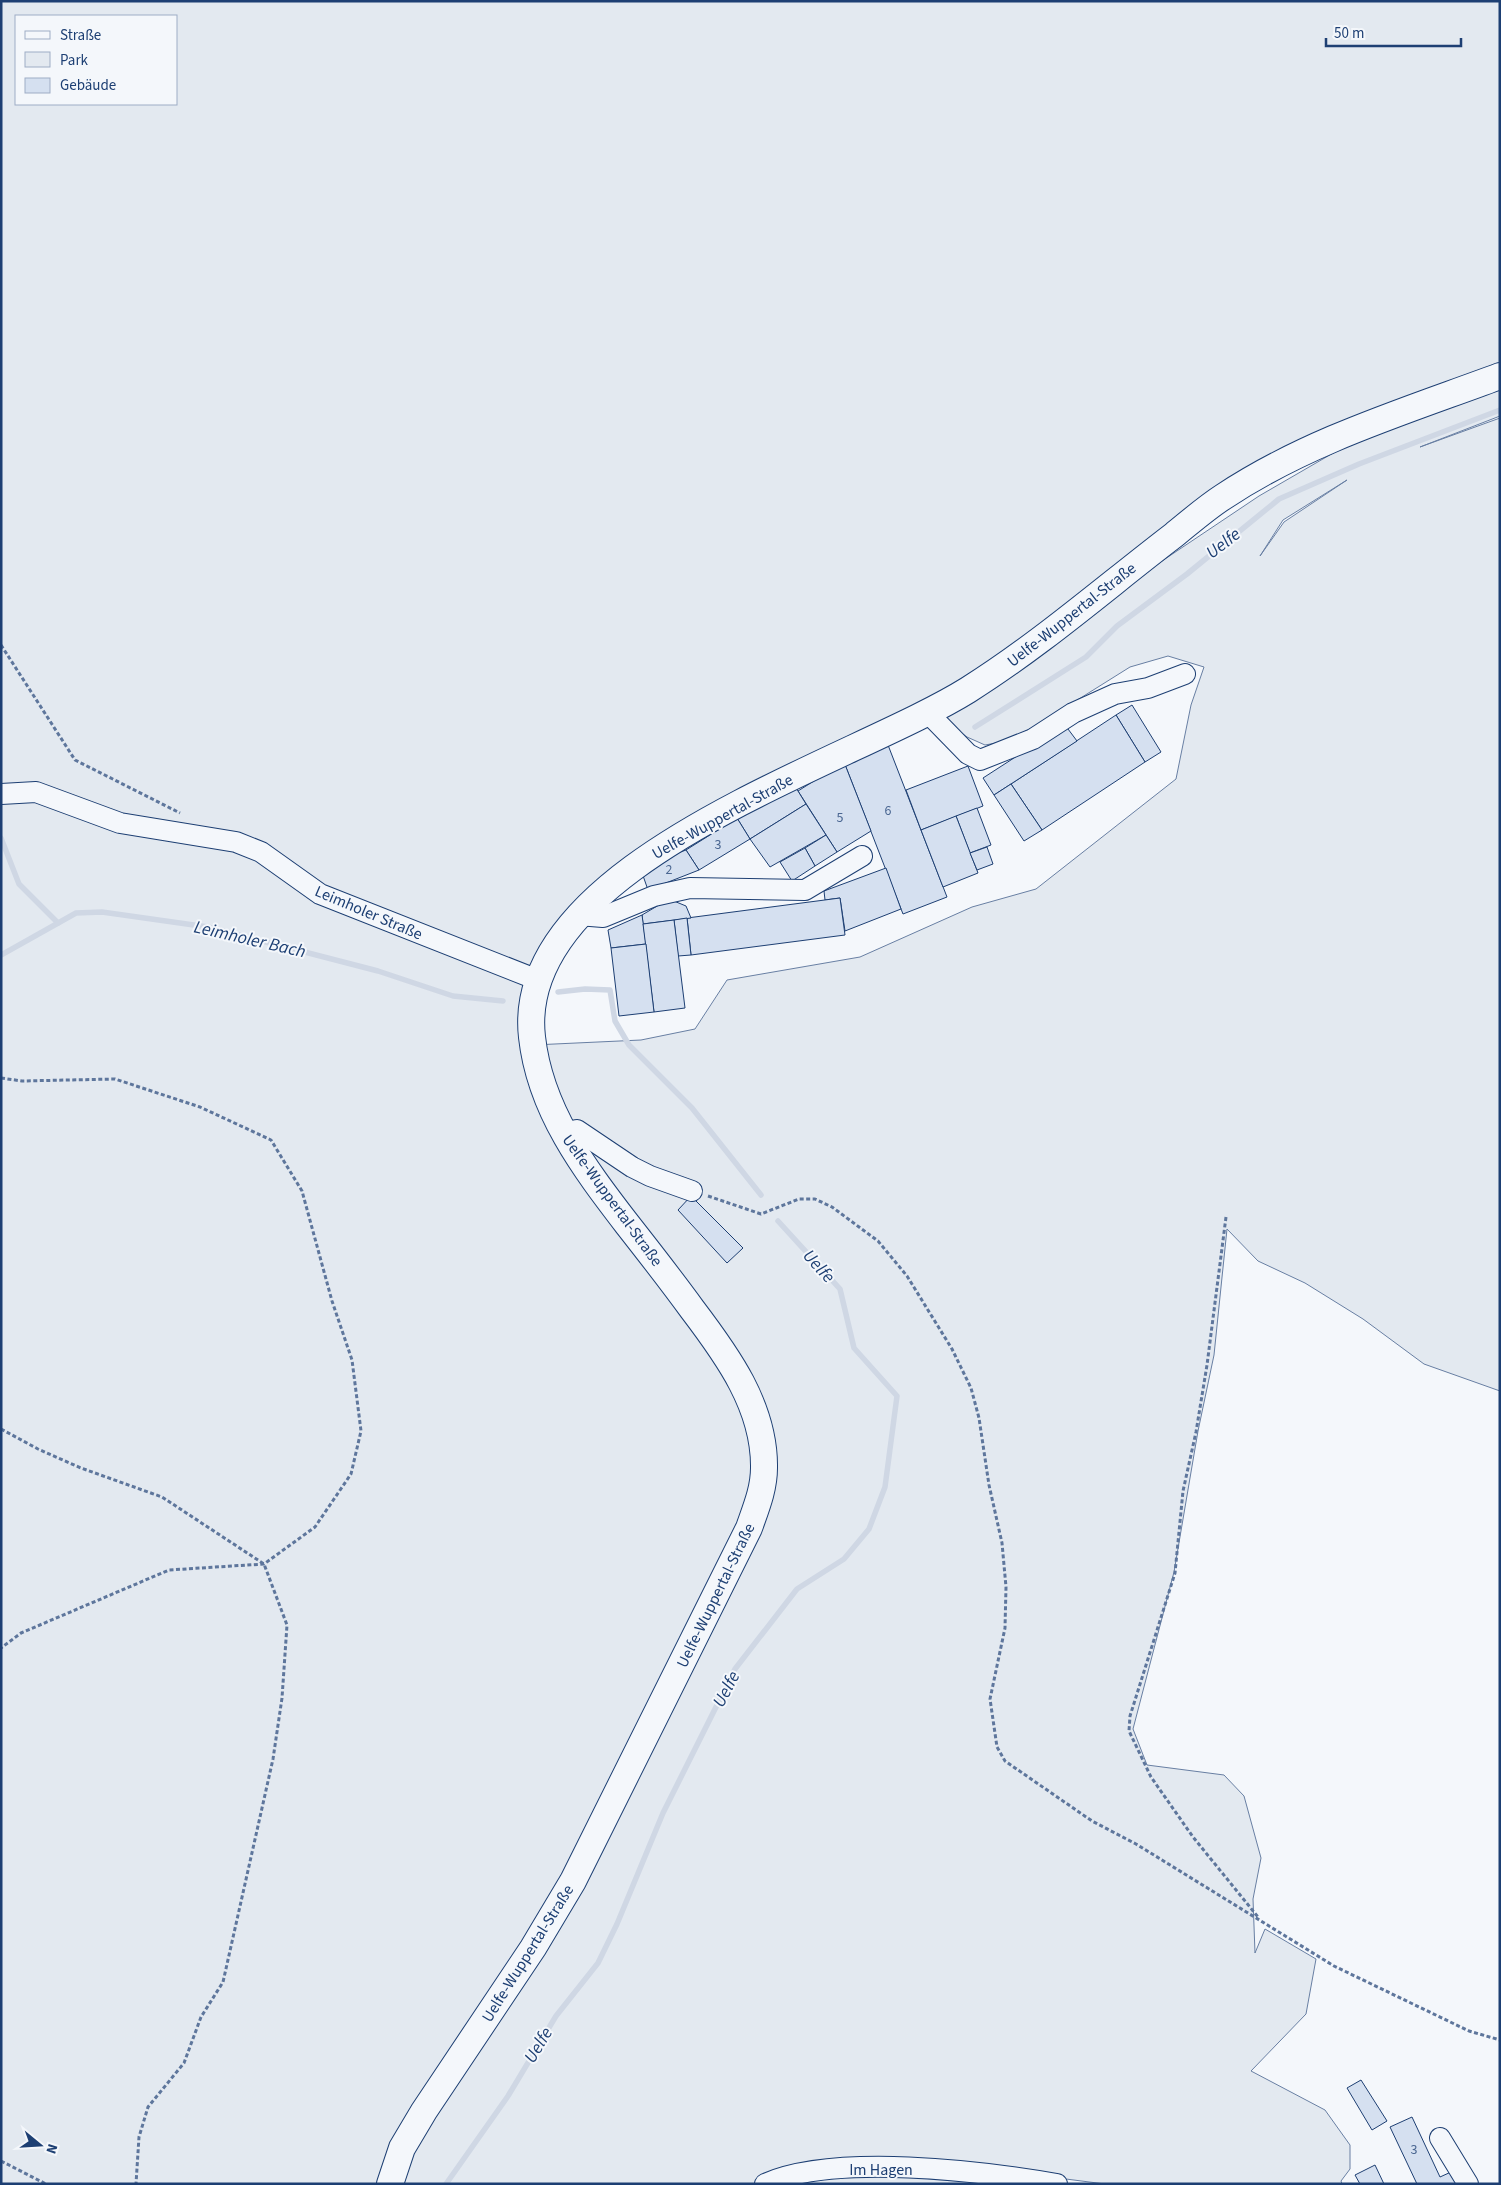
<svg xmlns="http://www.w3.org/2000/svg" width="1501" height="2185" viewBox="0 0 1501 2185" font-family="'Source Sans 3',sans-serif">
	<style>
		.green { fill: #e3e9f0; stroke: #687fa3; fill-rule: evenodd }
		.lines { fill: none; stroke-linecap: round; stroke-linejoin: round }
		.stream { stroke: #cfd7e4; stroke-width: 5.5 }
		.building { fill: #d5e0f0; stroke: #1d3f73 }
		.minor-casing { stroke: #1d3f73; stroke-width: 22 }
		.major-casing { stroke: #1d3f73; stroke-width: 28 }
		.path { stroke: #5e769c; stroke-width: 3; stroke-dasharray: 4 2.5; stroke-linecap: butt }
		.minor { stroke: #f4f7fb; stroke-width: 20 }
		.major { stroke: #f4f7fb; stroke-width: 26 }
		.labels { text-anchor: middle; stroke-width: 4; stroke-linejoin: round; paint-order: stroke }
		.number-label { font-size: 14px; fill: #4b6792 }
		.street-label { font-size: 16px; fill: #1d3f73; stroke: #f4f7fb }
		.water-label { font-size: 18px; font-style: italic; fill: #1d3f73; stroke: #f4f7fb }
	</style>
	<rect width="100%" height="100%" fill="#f4f7fb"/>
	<path class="green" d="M1,1h1499v375c-94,35 -190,66 -275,120 -22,14 -42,32 -63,48 -65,50 -126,103 -196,147 -115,72 -467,177 -433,354l108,-5 54,-11 32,-49 133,-23 112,-50 64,-18 140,-110 15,-74 13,-38 -36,-11 -38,11 -91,57 -32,17 -22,4 -18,-8 -30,-22 106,-65 113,-85 103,-69 126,-73 115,-43v36l-80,31 80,-29v973l-76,-27 -61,-45 -58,-36 -47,-22 -31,-32 -13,126 -16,76 -24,141 -41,157 14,36 77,10 20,21 17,62 -8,41 2,54 10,-24 51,30 -10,55 -55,57 74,39 25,35v24l-9,12 1,3h-237l-133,-17 -1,11 61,6h-639l12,-33 21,-38 110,-162 40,-69 155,-308 31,-68 6,-37 -5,-44 -22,-56 -79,-119 -75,-96 -53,-107c0,22 12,48 21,69 31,65 83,122 126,179 39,51 85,106 83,174 0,21 -8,40 -15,59l-176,353 -40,67 -109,163 -22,37 -12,36h-389zM16,16h160v88h-160zM1347,480l-63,42 -24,34 23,-36z"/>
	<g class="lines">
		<g class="stream">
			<polyline points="975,727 1086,657 1117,626 1187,574 1279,499 1359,464 1500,410"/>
			<polyline points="1,838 19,884 58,923"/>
			<polyline points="1,955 76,913 102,912 208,927 378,971 453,996 503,1001"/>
			<polyline points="558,992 585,989 610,990 615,1021 629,1045 692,1108 761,1195"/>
			<polyline points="446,2184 508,2096 556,2016 598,1963 617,1924 663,1813 735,1669 797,1589 844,1559 869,1529 885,1487 897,1396 854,1348 840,1289 778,1221"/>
		</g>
	</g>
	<g class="building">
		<polygon points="1132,705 1161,752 1145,762 1116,715"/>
		<polygon points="1116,715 1145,762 1042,830 1011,784"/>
		<polygon points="1065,725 1077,741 994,795 983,778"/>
		<polygon points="888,745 947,897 903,914 844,762"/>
		<polygon points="844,762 871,831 837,852 798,791"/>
		<polygon points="968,766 983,806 921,830 906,790"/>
		<polygon points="793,783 806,804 750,839 737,818"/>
		<polygon points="1011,784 1042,830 1024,841 994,795"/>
		<polygon points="806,804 826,835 770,867 750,839"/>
		<polygon points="977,808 991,845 970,853 956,816"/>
		<polygon points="956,816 978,873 943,887 921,830"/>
		<polygon points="737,818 750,839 699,870 686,850"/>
		<polygon points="826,835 837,852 815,866 805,848"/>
		<polygon points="987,847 993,864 977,870 970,853"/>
		<polygon points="805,848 815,866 792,881 780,862"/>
		<polygon points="686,850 699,870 648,890 640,867"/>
		<polygon points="886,868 901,909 845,931 840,898 825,900 824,891"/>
		<polygon points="840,898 845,935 691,955 687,918"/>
		<polygon points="669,899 686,906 691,918 643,924 642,915"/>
		<polygon points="642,915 646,944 611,948 608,930"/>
		<polygon points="687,918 691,955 678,956 674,920"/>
		<polygon points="674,920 685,1008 654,1012 643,924"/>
		<polygon points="646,944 654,1012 619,1016 611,948"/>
		<polygon points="691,1196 743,1248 727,1263 678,1210"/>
		<polygon points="1361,2080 1387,2121 1372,2130 1347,2088"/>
		<polygon points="1412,2117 1440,2177 1451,2172 1457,2184 1417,2184 1390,2127"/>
		<polygon points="1375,2165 1384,2184 1360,2184 1355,2175"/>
	</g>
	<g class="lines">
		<g class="minor-casing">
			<g id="minor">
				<polyline points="928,713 968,754 980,760 1033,739 1073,713 1115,694 1148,688 1185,674"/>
				<polyline points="1,794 36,792 120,823 236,842 261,852 320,894 538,980"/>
				<polyline points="578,915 603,917 654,896 690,888 805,890 862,856"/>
				<polyline points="563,1133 577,1130 632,1167 650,1176 692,1191"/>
				<polyline points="1440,2138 1468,2184"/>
				<path d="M765,2184c70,-31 216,-13 292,0"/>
			</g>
		</g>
		<g class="major-casing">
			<path id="major" d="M390,2184l12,-36 22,-37 109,-163 40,-67 176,-353c7,-20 15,-39 15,-60 1,-61 -37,-113 -72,-159 -21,-29 -43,-57 -65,-85 -43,-56 -87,-114 -95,-187 -20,-174 319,-274 436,-347 73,-46 138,-103 206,-155 16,-13 32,-27 49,-38 84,-56 183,-86 277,-121"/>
		</g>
		<g class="path">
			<polyline points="1,645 75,760 180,813"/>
			<polyline points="1,1078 22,1081 115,1079 200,1107 271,1140 302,1191 332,1301 352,1360 361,1431 351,1474 315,1527 264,1564 169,1570 21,1633 1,1648"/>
			<polyline points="708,1196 761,1214 799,1199 815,1199 832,1207 878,1241 907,1276 952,1349 971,1388 979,1418 989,1485 1002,1543 1006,1587 1005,1628 990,1699 997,1747 1005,1761 1092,1821 1136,1844 1334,1966 1469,2031 1500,2040"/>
			<polyline points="1226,1217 1207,1365 1196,1432 1183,1491 1175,1573 1130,1716 1129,1731 1151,1777 1193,1837 1258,1917"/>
			<polyline points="1,1429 38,1449 81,1468 162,1497 264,1564 287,1625 282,1698 273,1759 223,1982 201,2017 184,2063 148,2107 139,2137 136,2184"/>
			<polyline points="1,2161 46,2184"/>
		</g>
		<use href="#minor" class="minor"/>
		<use href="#major" class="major"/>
	</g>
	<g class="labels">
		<g class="number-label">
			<text x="888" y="815">6</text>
			<text x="840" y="822">5</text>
			<text x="718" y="849">3</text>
			<text x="669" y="874">2</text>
			<text x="1414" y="2154">3</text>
		</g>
		<g class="street-label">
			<text transform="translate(1071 614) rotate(-38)" y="6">Uelfe-Wuppertal-Straße</text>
			<text transform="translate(722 816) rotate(-29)" y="6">Uelfe-Wuppertal-Straße</text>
			<text transform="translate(369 912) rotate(23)" y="6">Leimholer Straße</text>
			<text transform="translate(613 1200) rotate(54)" y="6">Uelfe-Wuppertal-Straße</text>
			<text transform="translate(715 1595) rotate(-64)" y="6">Uelfe-Wuppertal-Straße</text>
			<text transform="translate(527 1953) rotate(-58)" y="6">Uelfe-Wuppertal-Straße</text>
			<text x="881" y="2175">Im Hagen</text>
		</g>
		<g class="water-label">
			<text transform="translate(1223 543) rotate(-38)" y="6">Uelfe</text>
			<text transform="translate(250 939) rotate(13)" y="6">Leimholer Bach</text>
			<text transform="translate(819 1266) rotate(48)" y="6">Uelfe</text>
			<text transform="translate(726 1689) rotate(-62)" y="6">Uelfe</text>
			<text transform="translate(538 2045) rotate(-59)" y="6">Uelfe</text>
		</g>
	</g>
	<rect width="1501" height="2185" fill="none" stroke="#1d3f73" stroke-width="5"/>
	<rect x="15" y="15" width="162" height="90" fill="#f4f7fb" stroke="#9eadc5"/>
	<rect x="25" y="31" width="25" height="8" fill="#f4f7fb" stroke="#9eadc5"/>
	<text x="60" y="40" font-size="15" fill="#1d3f73">Straße</text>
	<rect x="25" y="52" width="25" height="15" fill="#e3e9f0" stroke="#9eadc5"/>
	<text x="60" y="65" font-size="15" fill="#1d3f73">Park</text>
	<rect x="25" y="78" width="25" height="15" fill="#d5e0f0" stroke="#9eadc5"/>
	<text x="60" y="90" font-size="15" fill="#1d3f73">Gebäude</text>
	<g transform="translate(40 2145) rotate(108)" stroke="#f4f7fb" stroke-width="4" paint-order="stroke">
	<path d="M0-4L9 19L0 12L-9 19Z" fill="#1d3f73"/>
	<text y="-8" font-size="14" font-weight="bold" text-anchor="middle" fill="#1d3f73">N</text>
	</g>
	<path d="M1326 38v8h135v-8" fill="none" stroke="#1d3f73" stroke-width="2.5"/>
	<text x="1334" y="38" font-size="15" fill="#1d3f73" stroke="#f4f7fb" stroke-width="4" paint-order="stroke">50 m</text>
</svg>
